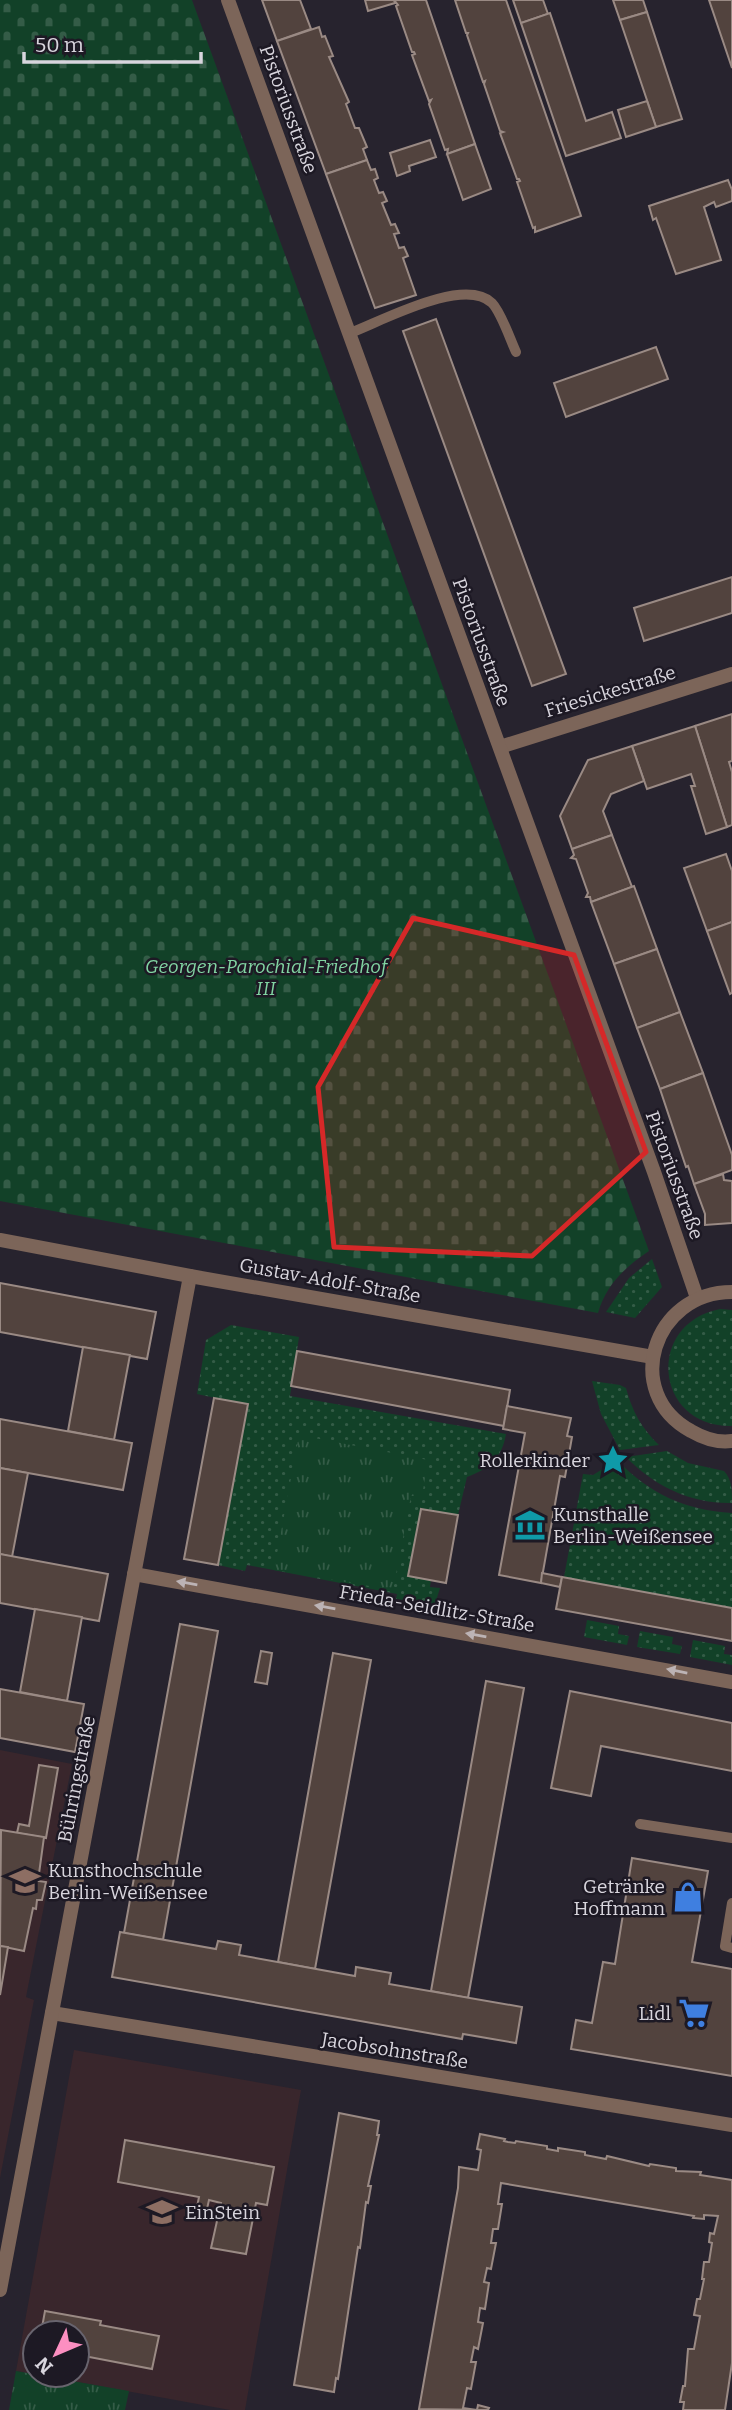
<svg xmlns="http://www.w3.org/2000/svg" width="732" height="2410" viewBox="0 0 732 2410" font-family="Bitter,serif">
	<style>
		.education { fill: #39262c }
		.grass { fill: url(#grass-dots) }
		.cemetery { fill: url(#cemetery-stones) }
		.park { fill: url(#park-tufts) }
		.building { fill: #52433e; stroke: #9a8a84; stroke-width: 2 }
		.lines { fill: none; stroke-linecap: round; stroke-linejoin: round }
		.service { stroke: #7c6559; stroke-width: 10 }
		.minor { stroke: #7c6559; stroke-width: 14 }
		.tertiary { stroke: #7c6559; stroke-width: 14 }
		.oneway { fill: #bcb3b5 }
		.marked { fill: #d62828; fill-opacity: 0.2; stroke: #d62828; stroke-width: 5; stroke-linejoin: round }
		.labels { text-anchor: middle; stroke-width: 5; stroke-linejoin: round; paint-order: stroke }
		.street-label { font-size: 19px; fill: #d8d5dd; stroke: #1d1924 }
		.park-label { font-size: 19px; font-style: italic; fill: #82d5a3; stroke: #1d1924 }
		.poi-label { font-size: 19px; fill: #d8d5dd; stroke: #1d1924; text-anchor: end }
	</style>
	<defs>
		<pattern id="grass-dots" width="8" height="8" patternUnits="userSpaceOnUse" patternTransform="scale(1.75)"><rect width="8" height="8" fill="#124128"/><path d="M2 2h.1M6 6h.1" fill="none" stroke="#345c47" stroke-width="1.8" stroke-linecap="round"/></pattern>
		<pattern id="cemetery-stones" width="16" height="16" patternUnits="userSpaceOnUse" patternTransform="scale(1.75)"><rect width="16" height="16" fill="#124128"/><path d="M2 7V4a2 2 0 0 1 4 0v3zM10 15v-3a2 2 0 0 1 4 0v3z" fill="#345c47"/></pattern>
		<pattern id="park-tufts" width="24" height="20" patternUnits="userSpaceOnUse" patternTransform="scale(1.75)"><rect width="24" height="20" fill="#124128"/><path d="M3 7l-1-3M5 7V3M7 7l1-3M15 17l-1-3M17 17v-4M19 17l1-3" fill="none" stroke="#345c47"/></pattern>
	</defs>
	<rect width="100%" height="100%" fill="#27232e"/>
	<g class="education">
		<polygon points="0,1750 72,1764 26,1997 34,2000 0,2178"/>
		<polygon points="74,2050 301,2090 245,2410 230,2410 39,2375 77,2375 77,2333 35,2333 35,2374 16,2371"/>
	</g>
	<g class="grass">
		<polygon points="652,1259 662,1287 635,1318 606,1312 629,1278"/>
		<path d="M720,1309l12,1v116c-77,2 -88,-102 -12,-117z"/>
		<path d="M231,1325l68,12 -9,59 216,38c-4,24 -17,35 -39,43l-9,38 -37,-6 -13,67 23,4 -1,7 10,1 -5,16 -39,-5 1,-5 -150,-29 -2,6 -27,-6 30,-160 -51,-11 9,-54z"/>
		<path d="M592,1381l28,4 6,3c6,23 16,41 33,57l-39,5 -19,-36z"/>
		<path d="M667,1451l21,12 36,8c8,8 8,20 8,32 -41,1 -78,-17 -106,-46z"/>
		<path d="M617,1460c33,34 68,50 115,53v95l-168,-31 19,-103 10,1z"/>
		<polygon points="587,1620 619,1626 618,1634 629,1636 627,1645 584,1637"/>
		<polygon points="640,1631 673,1637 672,1644 682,1646 680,1654 637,1647"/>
		<polygon points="693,1640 725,1646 724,1654 732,1655 732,1665 690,1657"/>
	</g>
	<path class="cemetery" d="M0,0h192l457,1251c-24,16 -43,34 -51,62l-598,-112z"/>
	<g class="park">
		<polygon points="299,1435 428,1460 422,1496 411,1496 393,1590 274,1570"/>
		<polygon points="16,2371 129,2391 125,2410 9,2410"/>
	</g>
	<g class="building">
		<polygon points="262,0 300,0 311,29 277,41"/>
		<polygon points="365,0 394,0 395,3 368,11"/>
		<polygon points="394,0 426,0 475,144 447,154 448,149 445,150 429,104 431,100 429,101 412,55 415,54 414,52 412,52 396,6 398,5"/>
		<polygon points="455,0 506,0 581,216 535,232 535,227 533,228 517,182 520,181 519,179 517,179 500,133 503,132 500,131 484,84 485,81 483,82 467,35 468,33 466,33"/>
		<polygon points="513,0 543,0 548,14 521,23"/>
		<polygon points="613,0 643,0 647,12 620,20"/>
		<polygon points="709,0 732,0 732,68"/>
		<polygon points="647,12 682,119 656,127 620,20"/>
		<polygon points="550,13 586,121 612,112 621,138 566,156 521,23"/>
		<polygon points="319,27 322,37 325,36 333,56 329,57 349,102 346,104 355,128 359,128 367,147 363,149 367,160 326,174 277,41"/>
		<polygon points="647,101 656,127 626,137 618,110"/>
		<polygon points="430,140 436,157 409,166 410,171 397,176 390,153"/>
		<polygon points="475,144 491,189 463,200 447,154"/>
		<polygon points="367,160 371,170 375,169 378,178 374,180 379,193 383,192 387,201 382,203 391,225 395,224 399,233 394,234 399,248 404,247 408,256 403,258 416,295 375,308 326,174"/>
		<polygon points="728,180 732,190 732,201 716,207 714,202 704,207 721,260 676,274 656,218 653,220 649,206"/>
		<polygon points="436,319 566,674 532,686 403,331"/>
		<polygon points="656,347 668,379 566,417 554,383"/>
		<polygon points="732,577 732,613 644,641 634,608"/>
		<polygon points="732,714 732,761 729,762 732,772 732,825 727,827 695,726"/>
		<polygon points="695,726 727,827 706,834 691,786 695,786 691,774 647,789 632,746"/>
		<polygon points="632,746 644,781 611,794 603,811 612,835 572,849 560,816 588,760"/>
		<polygon points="612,835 632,887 591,902 590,897 586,897 588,893 576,859 571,858 574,855 572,849"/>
		<polygon points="726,854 732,871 732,922 707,931 684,868"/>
		<polygon points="634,886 657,949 614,964 591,902"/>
		<polygon points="732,922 732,993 730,994 707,931"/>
		<polygon points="657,949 680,1012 637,1028 614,964"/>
		<polygon points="680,1012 703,1073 660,1089 637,1028"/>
		<polygon points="703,1073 732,1155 732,1170 694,1184 688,1166 686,1167 660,1089"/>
		<polygon points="723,1174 724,1180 732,1181 732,1223 705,1225 705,1214 694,1184"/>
		<polygon points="0,1283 156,1312 147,1359 0,1332"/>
		<polygon points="83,1347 130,1355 114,1440 68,1431"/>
		<polygon points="297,1351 510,1390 504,1426 291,1386"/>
		<polygon points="214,1398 248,1404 218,1565 184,1559"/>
		<polygon points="507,1406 571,1418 567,1436 572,1437 565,1477 560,1476 541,1583 499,1575 525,1433 503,1429"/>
		<polygon points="0,1419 132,1443 123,1490 0,1468"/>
		<polygon points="0,1468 28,1473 12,1557 0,1554"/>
		<polygon points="421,1509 458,1515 446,1583 408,1576"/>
		<polygon points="0,1554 108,1574 99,1621 0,1603"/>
		<polygon points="542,1573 562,1577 560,1587 541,1583"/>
		<polygon points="562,1577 732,1608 732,1641 556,1609"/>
		<polygon points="35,1609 82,1617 67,1701 20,1692"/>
		<polygon points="180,1624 218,1631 163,1940 124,1933"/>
		<polygon points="261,1651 272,1653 267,1684 255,1682"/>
		<polygon points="333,1653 371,1660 315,1969 278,1962"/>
		<polygon points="486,1681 524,1688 468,1998 431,1991"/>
		<polygon points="0,1689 84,1704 75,1752 0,1738"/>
		<polygon points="570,1691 732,1723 732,1771 601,1746 591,1796 551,1788"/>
		<polygon points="39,1765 58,1768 46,1838 17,1833 19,1824 29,1826"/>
		<polygon points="1,1830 44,1837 38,1881 46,1882 42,1900 37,1900 36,1909 33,1908 24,1951 0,1946"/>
		<polygon points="632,1858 708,1871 692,1962 732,1969 732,2076 571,2049 576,2020 592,2023 603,1962 615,1964"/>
		<polygon points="120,1932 216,1949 218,1941 241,1945 239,1955 355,1976 356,1967 391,1973 389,1984 522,2007 516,2043 463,2034 462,2039 112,1977"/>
		<polygon points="0,1946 8,1947 0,1995"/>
		<polygon points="339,2113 379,2121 377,2135 379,2135 368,2186 371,2186 368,2203 366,2202 360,2248 358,2247 338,2379 336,2378 334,2392 294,2385"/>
		<polygon points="480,2134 505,2139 504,2141 508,2142 515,2143 516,2141 547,2146 547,2149 558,2151 558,2148 585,2152 585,2155 606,2159 607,2156 649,2166 650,2164 676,2168 676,2171 701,2172 700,2175 732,2180 732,2363 725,2410 683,2410 684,2402 680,2402 683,2386 685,2386 688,2349 694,2349 700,2316 694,2315 697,2299 700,2299 704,2279 702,2279 704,2262 709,2262 712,2243 709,2242 710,2233 714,2234 718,2216 704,2215 704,2219 693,2218 694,2216 501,2183 498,2204 502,2204 498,2229 493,2229 491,2243 496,2243 491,2269 487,2268 484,2282 489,2283 485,2309 480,2308 478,2322 483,2323 478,2349 474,2347 471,2362 476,2362 471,2389 467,2388 463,2408 477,2410 478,2405 489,2408 488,2410 419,2409 458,2188 459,2167 478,2170 481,2150 477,2149"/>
		<polygon points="125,2140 274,2167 267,2205 256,2203 246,2254 211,2248 221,2203 209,2200 207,2209 197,2207 199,2197 118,2182"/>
		<polygon points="45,2311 101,2321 100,2325 159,2336 152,2369 84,2356 85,2352 77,2350 77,2333 41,2333"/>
	</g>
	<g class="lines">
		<g class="service">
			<path d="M350,333c32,-12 114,-57 142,-30 9,9 18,36 24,49"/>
			<polyline points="640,1824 732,1838"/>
			<polyline points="732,1903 725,1946 732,1948"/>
		</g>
		<g class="minor">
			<polyline points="500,747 732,674"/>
			<polyline points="134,1574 732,1682"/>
			<polyline points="52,2013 732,2125"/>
			<polyline points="0,2290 190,1276"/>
		</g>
		<g class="tertiary">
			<polyline points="228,0 654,1172 697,1298"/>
			<polyline points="0,1240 190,1276 653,1357"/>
			<path d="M732,1292c-79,0 -111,101 -41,139 12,7 27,12 41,10"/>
		</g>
	</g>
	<defs><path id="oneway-solid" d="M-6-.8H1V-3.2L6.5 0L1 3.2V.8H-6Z" transform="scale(1.75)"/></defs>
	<g class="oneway">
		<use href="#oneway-solid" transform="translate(187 1583) rotate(-170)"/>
		<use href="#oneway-solid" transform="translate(325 1607) rotate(-170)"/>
		<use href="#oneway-solid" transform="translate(476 1635) rotate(-170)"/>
		<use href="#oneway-solid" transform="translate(677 1671) rotate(-169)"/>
	</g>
	<path class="marked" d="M413,918l161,37 72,197 -114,104 -198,-9 -16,-160z"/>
	<defs>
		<g id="sight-bare" transform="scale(2.415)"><path d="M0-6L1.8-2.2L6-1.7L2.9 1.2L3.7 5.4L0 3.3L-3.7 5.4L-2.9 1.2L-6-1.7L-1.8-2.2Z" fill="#0f9aa8" stroke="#1d1924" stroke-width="2.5" paint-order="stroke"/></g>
		<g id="museum-bare" transform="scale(2.415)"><path d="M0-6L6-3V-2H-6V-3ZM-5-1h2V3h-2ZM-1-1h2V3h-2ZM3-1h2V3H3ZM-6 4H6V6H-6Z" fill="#0f9aa8" stroke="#1d1924" stroke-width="2.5" paint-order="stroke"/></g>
		<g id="university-bare" transform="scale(2.415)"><path d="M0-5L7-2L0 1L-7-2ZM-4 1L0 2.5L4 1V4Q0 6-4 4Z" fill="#8d6e63" stroke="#1d1924" stroke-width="2.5" paint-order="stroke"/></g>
		<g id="shop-bare" transform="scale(2.415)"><path d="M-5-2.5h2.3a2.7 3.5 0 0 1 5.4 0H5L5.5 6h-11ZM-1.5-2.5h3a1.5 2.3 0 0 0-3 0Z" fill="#3f7fe0" stroke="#1d1924" stroke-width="2.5" paint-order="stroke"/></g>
		<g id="supermarket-bare" transform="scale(2.415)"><path d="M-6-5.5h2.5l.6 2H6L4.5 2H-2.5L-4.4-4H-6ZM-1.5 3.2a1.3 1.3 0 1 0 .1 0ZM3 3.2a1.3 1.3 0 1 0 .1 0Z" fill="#3f7fe0" stroke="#1d1924" stroke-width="2.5" paint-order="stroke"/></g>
		<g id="school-bare" transform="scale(2.415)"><path d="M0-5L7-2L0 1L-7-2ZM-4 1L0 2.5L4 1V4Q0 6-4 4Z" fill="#8d6e63" stroke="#1d1924" stroke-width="2.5" paint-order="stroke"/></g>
	</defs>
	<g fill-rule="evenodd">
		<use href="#sight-bare" x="613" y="1460"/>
		<use href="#museum-bare" x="530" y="1525"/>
		<use href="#university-bare" x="25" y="1881"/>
		<use href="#shop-bare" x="688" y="1897"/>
		<use href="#supermarket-bare" x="694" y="2013"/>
		<use href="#school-bare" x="162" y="2212"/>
	</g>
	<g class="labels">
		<g class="street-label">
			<text transform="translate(289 109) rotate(70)" y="7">Pistoriusstraße</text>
			<text transform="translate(482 642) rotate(70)" y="7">Pistoriusstraße</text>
			<text transform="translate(610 691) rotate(-17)" y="7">Friesickestraße</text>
			<text transform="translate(675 1175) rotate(70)" y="7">Pistoriusstraße</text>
			<text transform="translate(330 1280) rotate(10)" y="7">Gustav-Adolf-Straße</text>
			<text transform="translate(437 1608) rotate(10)" y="7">Frieda-Seidlitz-Straße</text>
			<text transform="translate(76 1779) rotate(-79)" y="7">Bühringstraße</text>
			<text transform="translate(395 2050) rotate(9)" y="7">Jacobsohnstraße</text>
		</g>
		<g class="park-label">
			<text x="266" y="973">Georgen-Parochial-Friedhof<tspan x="266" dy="22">III</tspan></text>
		</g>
		<g class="poi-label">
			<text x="590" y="1467">Rollerkinder</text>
			<text x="553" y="1521" text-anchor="start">Kunsthalle<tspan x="553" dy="22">Berlin-Weißensee</tspan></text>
			<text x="48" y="1877" text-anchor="start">Kunsthochschule<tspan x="48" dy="22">Berlin-Weißensee</tspan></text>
			<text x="665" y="1893">Getränke<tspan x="665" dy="22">Hoffmann</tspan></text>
			<text x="671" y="2020">Lidl</text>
			<text x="185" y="2219" text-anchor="start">EinStein</text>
		</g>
	</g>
	<g transform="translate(56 2354) rotate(226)"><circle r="33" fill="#1d1924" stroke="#68646e" stroke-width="2"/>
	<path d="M0-5L12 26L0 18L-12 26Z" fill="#fc8fc1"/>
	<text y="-10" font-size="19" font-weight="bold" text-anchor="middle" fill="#d8d5dd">N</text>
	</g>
	<path d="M24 52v10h177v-10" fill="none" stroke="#d8d5dd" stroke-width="3.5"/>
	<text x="35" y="52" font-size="21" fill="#d8d5dd" stroke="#1d1924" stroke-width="5" paint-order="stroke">50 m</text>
</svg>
